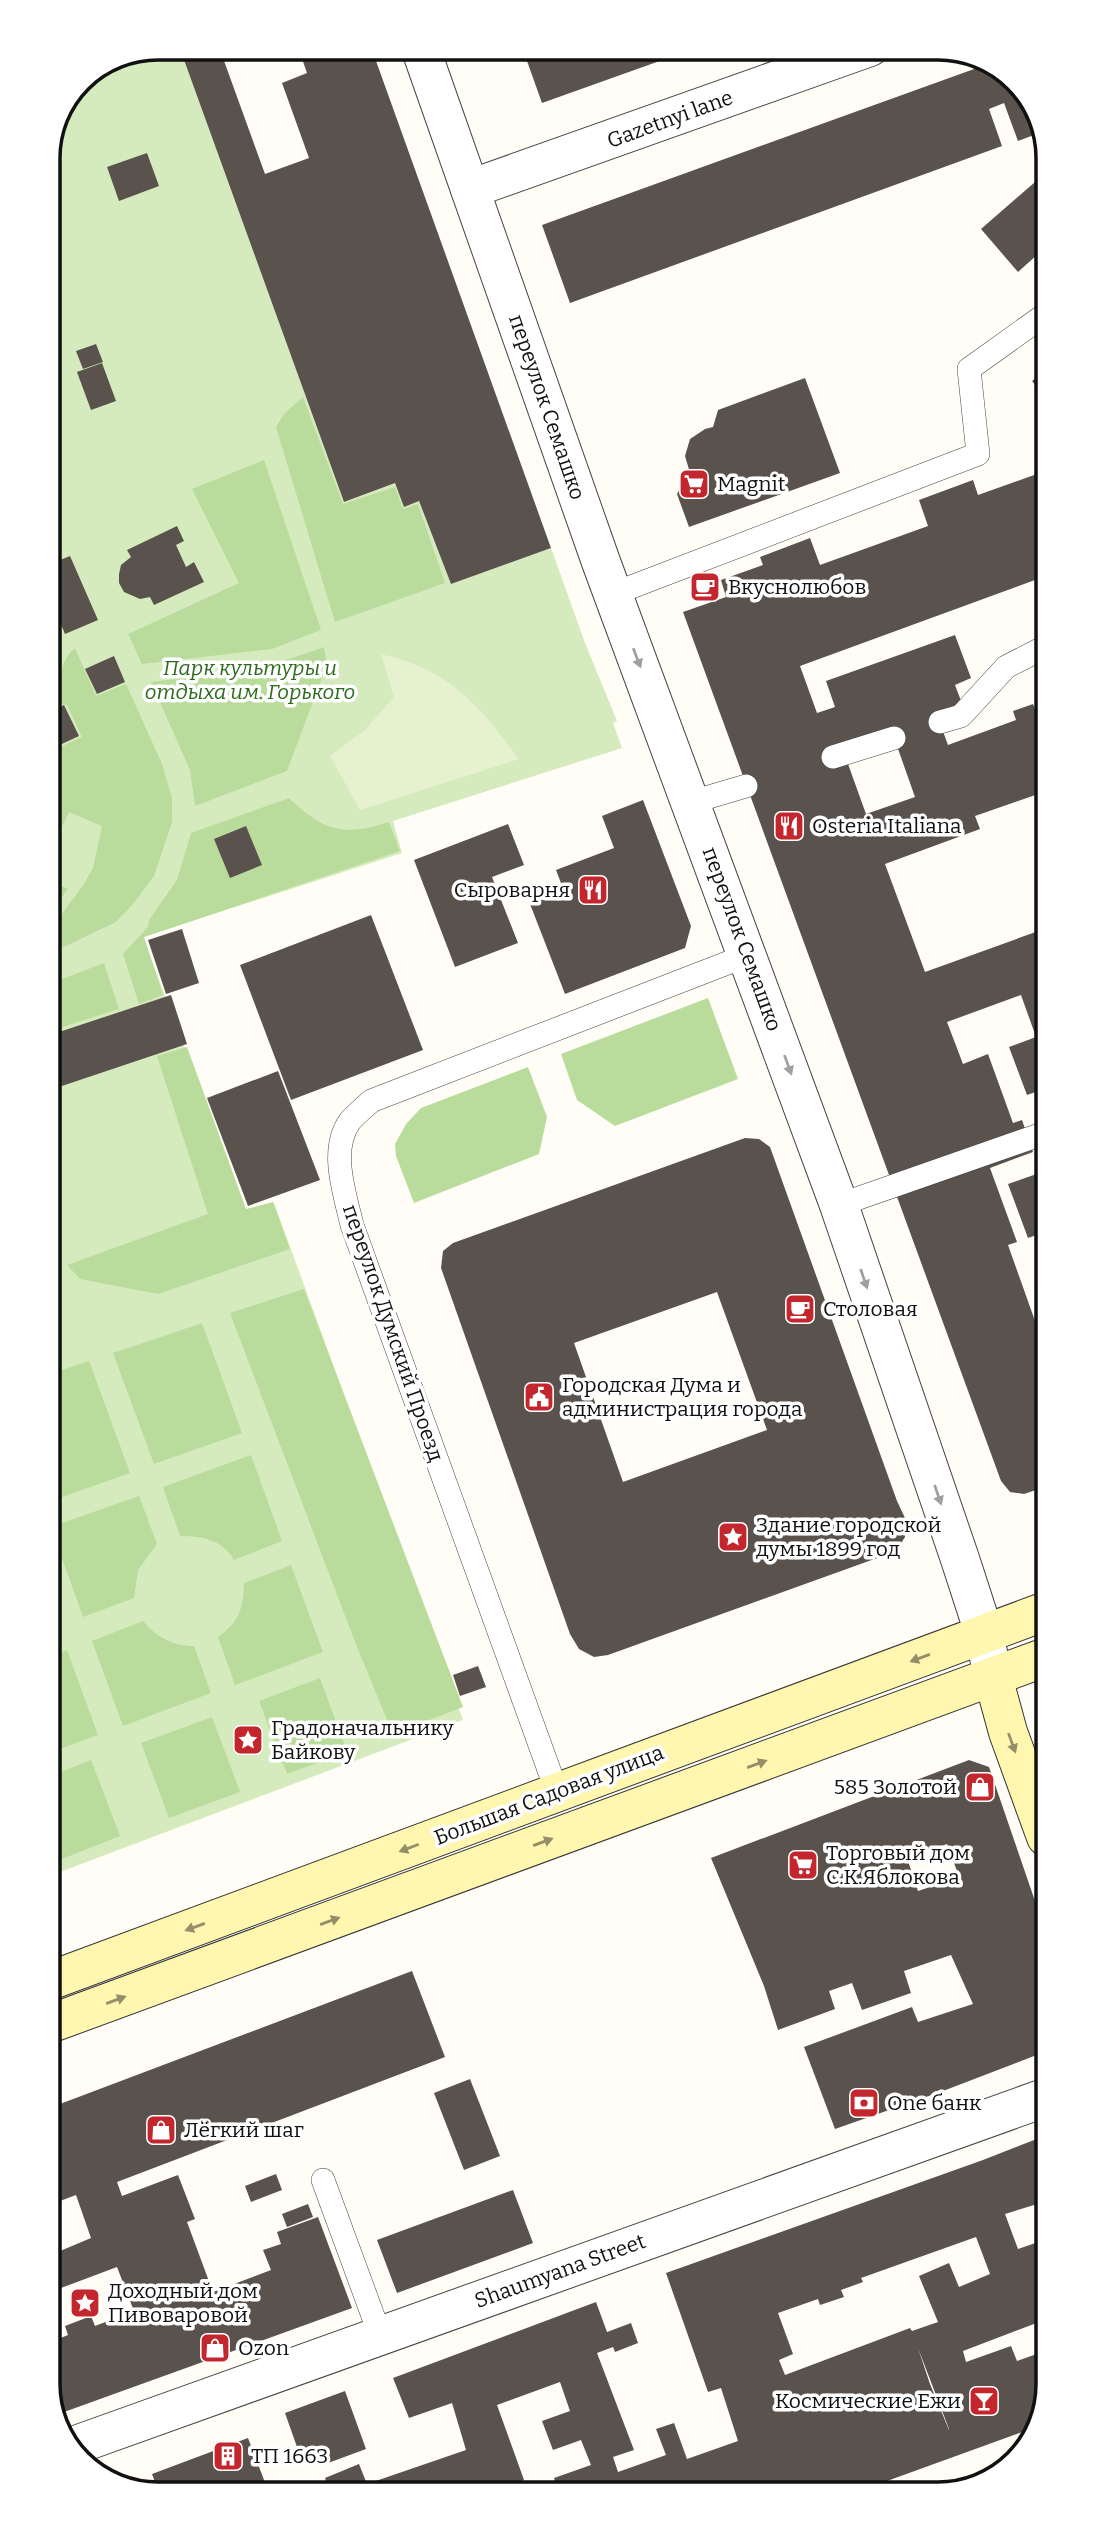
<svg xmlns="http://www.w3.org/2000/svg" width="1095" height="2541" viewBox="0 0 1095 2541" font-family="Bitter,serif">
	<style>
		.green { fill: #d5ebbd }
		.forest { fill: #b9dc9c }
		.pitch { fill: #e6f2cf }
		.building { fill: #5a524d; fill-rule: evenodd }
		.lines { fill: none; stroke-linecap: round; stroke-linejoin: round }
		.lane-casing { stroke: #444; stroke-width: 24 }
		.street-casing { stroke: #444; stroke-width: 40 }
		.secondary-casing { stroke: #333; stroke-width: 40 }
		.lane { stroke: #fff; stroke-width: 23 }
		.street { stroke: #fff; stroke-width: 38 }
		.secondary { stroke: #fff6b0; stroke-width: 38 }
		.oneway { fill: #a0a0a0 }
		.oneway2 { fill: #948f68 }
		.labels { text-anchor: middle; stroke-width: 7; stroke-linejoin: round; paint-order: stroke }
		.street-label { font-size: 21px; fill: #111; stroke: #fff }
		.poi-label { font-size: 21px; fill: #111; stroke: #fff; text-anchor: start }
		.park-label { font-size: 21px; font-style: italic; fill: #2f6b1f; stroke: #fff }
		.rim { fill: none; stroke: #111; stroke-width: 3.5 }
	</style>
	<rect width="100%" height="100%" fill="#fffdf5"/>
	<polygon class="green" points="157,47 180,47 344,502 395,483 404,506 419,501 451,584 551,548 585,643 617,721 613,723 622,748 393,821 402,853 143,937 247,1213 274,1203 463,1720 52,1875 47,150 80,79"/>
	<g class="forest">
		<polygon points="303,397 343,504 395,487 403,509 418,504 445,583 335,622 276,427 284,414"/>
		<polygon points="264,460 321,630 272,649 142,664 128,634 239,583 192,489"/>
		<polygon points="324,647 327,664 287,771 195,806 190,770 151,682 263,668"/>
		<path d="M75,648l21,48 30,-12 36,80 10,34v24l-18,54 -21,28 -17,18 -67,32v-23l33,-44 11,-19 9,-42 -33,-14 -20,41v-101l33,-15 -15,-32 -9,-2c1,-21 1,-41 17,-55z"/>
		<path d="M289,798c35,33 54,39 100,24l11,29 -256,86 19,58 -24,9 -16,-50 25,-27 1,-7 28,-40 14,-47z"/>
		<polygon points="49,880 68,889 49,914"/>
		<polygon points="104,963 119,1009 50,1031 49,984"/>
		<polygon points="708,998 738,1079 615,1126 577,1100 561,1054"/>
		<polygon points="187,1047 246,1209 273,1202 290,1249 158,1294 80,1279 67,1265 208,1214 157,1056"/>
		<polygon points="528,1067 547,1117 539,1154 414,1203 396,1156 395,1144 406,1124 421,1108"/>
		<polygon points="304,1289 463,1707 393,1734 355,1642 230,1313"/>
		<polygon points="202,1323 242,1433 154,1464 113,1353"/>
		<polygon points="89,1361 130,1473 51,1501 50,1374"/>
		<path d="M251,1455l31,86 -48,19c-11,-20 -32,-24 -54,-24l-17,-49z"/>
		<polygon points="139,1496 157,1544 138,1570 134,1598 83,1617 51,1527"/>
		<path d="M291,1565l32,87 -88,33 -17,-48c22,-16 25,-28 26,-54z"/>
		<path d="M143,1621c14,16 29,25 51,25l17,47 -88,33 -31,-85z"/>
		<polygon points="67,1650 98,1735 51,1752 51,1656"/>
		<polygon points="320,1678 347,1752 287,1774 259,1701"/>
		<polygon points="212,1717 240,1792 169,1818 141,1743"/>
		<polygon points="91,1760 120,1836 52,1863 51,1776"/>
	</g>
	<path class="pitch" d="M381,654c69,16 97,50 138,105l-159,51 -30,-54 35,-26 29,-33z"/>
	<g class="building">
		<polygon points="210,47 219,47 265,174 309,158 282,83 307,73 298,47 371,47 551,548 451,584 419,501 404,507 395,483 344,502 183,57"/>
		<polygon points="522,47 696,47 696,48 542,103"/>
		<polygon points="988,64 1005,70 1042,122 1042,132 1018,141 1004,103 989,109 1002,146 570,303 542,225"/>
		<polygon points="147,153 159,186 119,201 107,167"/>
		<polygon points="1042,176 1042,260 1038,254 1018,272 981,229"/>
		<polygon points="96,344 103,362 83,369 76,351"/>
		<polygon points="102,363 116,401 91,410 77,372"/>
		<polygon points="1043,373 1043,395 1032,381"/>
		<polygon points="805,378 840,473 689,527 677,494 690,473 685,456 690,439 705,429 713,427 718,410"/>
		<path d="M1037,474l6,16v87l-243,89 17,47 18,-6 -9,-26 129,-46 16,43 -16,7 8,21 -26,9 11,30 68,-25 -3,-9 20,-7 11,28v60l-69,24 5,13 -95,35 40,108 119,-43v160l-17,6 -18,-48 27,-10 -15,-42 -74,27 16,42 25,-10 25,69 9,-3 11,32 -43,16 27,74 -9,3 37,104v138l-21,7 -14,-2 -9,-11 -318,-869 43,-15 -5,-17 42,-15 -3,-8 50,-19 10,27 108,-39 -9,-26 54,-20 5,15zM897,746l18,51 -49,17 -18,-50z"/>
		<polygon points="177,526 184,541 176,545 186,567 194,562 204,582 154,605 150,597 140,599 124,592 119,583 119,574 121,565 131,557 127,550"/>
		<polygon points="70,556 98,620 65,634 49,596 48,565"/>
		<polygon points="114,656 125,682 97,694 85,669"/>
		<polygon points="64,705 79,736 49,750 49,712"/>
		<polygon points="643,800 691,926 685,948 565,994 530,904 564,891 556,870 614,848 602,816"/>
		<polygon points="508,824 524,865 492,877 518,943 455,967 414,860"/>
		<polygon points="246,826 262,865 230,878 214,839"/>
		<polygon points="371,915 423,1050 291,1100 240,965"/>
		<polygon points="182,929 199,983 166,994 148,940"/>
		<polygon points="171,995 187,1044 50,1090 50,1035"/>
		<polygon points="278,1071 320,1180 248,1206 207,1098"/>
		<path d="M745,1138l14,1 11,8 127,354 9,19 -1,17 -9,14 -16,6 -272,98 -14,2 -15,-8 -9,-15 -129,-366 2,-17 10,-8zM717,1292l50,138 -144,52 -49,-139z"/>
		<polygon points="1045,1171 1045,1232 1028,1238 1008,1184"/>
		<polygon points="478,1666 486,1687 460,1696 453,1675"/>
		<path d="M969,1760l20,7 58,169v115l-104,40 -108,38 -31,-82 108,-40 6,15 55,-18 -22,-49 -47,16 7,22 -49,17 -10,-27 -23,8 6,18 -57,21 -14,-44 -53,-128zM947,1844l10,27 -14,4 2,7 -27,9 -11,-33z"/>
		<polygon points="412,1971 445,2057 117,2182 122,2196 178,2175 195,2219 187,2222 213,2292 271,2270 263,2250 281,2244 277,2232 318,2217 352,2308 53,2416 53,2341 68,2335 65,2326 91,2316 95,2326 134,2311 117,2267 53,2291 53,2254 91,2238 76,2195 52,2204 52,2107"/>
		<polygon points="470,2079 500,2156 464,2170 434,2093"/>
		<path d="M1047,2135v66l-42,13 13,35 29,-10 1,100 -6,-18 -79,30 3,11 45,-16 6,15 31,-11v34l-15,44 -168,61 -307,2 -4,-13 37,-13 -10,-25 -28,10 -11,-29 28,-10 -10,-29 -63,23 27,75 -7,3 3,8 -190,1 -5,-14 34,-14 8,20 99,-34 -14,-47 -43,15 -16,-40 203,-76 11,30 24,-9 7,20 -23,9 -2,-5 -16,6 37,97 -21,7 5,15 48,-17 -10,-26 18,-6 13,36 51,-18 -17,-53 -13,4 -42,-119 317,-113zM976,2237l14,37 -31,13 -10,-24 -30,13 19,46 -26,9 -2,-3 -125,47 -6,-15 14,-6 -15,-41 40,-14 2,6 24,-8 -3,-7 22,-8 -2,-4zM918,2348l31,81v1l-19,-46z"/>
		<polygon points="276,2174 282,2190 251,2202 245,2186"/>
		<polygon points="513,2190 533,2243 397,2293 377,2240"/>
		<polygon points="308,2204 313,2217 287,2227 282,2214"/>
		<polygon points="345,2391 366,2449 320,2466 316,2455 302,2461 285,2413"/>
		<polygon points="248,2438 269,2493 159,2493 152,2474"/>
	</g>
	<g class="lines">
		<g class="lane-casing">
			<g id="lane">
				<polyline points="613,594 978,454 969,369 1043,316"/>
				<polyline points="940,722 961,716 1006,667 1043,648"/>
				<polyline points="833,757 894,738"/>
				<polyline points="692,802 746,786"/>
				<polyline points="839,1205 1045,1133"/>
				<path d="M557,1792l-205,-567c-7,-31 -23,-75 -2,-104 6,-7 14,-13 21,-20l377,-146"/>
				<polyline points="323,2180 380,2335"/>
			</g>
		</g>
		<g class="street-casing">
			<g id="street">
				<polyline points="420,47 601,562 839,1205 960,1559 984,1633 993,1677"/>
				<polyline points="470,189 870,47"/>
				<polyline points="73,2446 1047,2097"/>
			</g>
		</g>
		<g class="secondary-casing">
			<g id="secondary">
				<polyline points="993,1677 1008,1732 1046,1837"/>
				<polyline points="52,1980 1046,1611"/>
				<polyline points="52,2023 1046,1657"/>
			</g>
		</g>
		<use href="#lane" class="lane"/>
		<use href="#street" class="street"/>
		<use href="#secondary" class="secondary"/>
	</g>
	<defs><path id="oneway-solid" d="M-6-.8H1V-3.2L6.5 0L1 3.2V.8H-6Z" transform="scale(1.75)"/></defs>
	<g class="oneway">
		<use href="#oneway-solid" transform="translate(637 658) rotate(69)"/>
		<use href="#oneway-solid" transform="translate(788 1065) rotate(70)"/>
		<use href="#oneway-solid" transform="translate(864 1279) rotate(71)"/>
		<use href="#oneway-solid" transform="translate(938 1495) rotate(71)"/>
	</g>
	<g class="oneway2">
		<use href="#oneway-solid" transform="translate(920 1658) rotate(160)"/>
		<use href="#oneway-solid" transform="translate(1012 1743) rotate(70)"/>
		<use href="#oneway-solid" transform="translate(757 1764) rotate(-20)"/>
		<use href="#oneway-solid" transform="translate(543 1842) rotate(-20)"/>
		<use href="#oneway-solid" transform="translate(409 1848) rotate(159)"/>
		<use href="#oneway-solid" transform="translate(330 1921) rotate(-20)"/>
		<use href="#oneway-solid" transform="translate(195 1927) rotate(160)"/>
		<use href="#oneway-solid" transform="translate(116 2000) rotate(-20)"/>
	</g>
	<defs>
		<g id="supermarket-square" transform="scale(1.575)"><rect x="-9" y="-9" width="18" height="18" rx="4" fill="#c4262e" stroke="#fff"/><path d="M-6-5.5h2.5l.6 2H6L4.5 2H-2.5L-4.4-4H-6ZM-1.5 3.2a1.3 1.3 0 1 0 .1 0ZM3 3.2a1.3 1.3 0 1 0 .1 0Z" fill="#fff"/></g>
		<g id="cafe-square" transform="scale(1.575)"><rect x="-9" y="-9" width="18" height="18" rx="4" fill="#c4262e" stroke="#fff"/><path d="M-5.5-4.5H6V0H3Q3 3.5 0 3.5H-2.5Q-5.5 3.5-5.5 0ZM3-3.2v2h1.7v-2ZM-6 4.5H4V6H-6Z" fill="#fff"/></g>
		<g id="restaurant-square" transform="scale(1.575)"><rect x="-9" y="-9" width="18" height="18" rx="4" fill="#c4262e" stroke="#fff"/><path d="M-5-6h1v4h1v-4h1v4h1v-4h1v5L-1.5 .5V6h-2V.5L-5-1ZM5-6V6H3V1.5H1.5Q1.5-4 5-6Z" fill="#fff"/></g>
		<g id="civic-square" transform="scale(1.575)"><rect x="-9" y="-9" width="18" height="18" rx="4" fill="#c4262e" stroke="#fff"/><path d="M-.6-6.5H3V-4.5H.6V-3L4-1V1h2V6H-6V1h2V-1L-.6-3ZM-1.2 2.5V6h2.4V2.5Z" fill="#fff"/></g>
		<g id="sight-square" transform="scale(1.575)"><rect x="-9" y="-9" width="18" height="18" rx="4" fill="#c4262e" stroke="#fff"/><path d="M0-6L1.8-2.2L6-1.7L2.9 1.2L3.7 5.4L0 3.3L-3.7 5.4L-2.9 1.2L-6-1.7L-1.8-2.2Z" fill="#fff"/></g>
		<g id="shop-square" transform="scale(1.575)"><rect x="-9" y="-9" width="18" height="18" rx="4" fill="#c4262e" stroke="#fff"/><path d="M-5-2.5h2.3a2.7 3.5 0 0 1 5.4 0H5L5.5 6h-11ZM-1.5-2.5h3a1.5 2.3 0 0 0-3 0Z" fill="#fff"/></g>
		<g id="bank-square" transform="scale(1.575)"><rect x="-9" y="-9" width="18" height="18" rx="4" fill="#c4262e" stroke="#fff"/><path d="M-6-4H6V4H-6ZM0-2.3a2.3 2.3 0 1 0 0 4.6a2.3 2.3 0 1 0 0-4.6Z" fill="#fff"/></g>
		<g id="bar-square" transform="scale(1.575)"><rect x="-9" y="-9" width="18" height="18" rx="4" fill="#c4262e" stroke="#fff"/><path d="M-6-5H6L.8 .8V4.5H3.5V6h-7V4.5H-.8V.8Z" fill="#fff"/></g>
		<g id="building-square" transform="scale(1.575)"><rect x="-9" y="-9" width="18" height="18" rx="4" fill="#c4262e" stroke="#fff"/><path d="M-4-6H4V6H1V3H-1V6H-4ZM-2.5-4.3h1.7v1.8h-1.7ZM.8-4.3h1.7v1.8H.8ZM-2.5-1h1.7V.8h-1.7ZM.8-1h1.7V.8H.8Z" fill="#fff"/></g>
	</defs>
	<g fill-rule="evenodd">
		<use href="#supermarket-square" x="694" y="484"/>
		<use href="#cafe-square" x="705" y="587"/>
		<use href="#restaurant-square" x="789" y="826"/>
		<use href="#restaurant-square" x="593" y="890"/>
		<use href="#cafe-square" x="800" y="1309"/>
		<use href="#civic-square" x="539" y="1397"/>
		<use href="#sight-square" x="733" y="1537"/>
		<use href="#sight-square" x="248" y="1740"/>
		<use href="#shop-square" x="980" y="1787"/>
		<use href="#supermarket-square" x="803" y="1865"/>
		<use href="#bank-square" x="864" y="2103"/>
		<use href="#shop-square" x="161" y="2130"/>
		<use href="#sight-square" x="85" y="2303"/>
		<use href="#shop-square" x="215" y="2348"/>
		<use href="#bar-square" x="984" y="2401"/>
		<use href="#building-square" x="228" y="2456"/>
	</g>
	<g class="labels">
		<g class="street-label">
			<text transform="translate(670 119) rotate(-20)" y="7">Gazetnyi lane</text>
			<text transform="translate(547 407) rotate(71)" y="7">переулок Семашко</text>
			<text transform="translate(742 939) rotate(70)" y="7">переулок Семашко</text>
			<text transform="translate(393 1333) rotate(71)" y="7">переулок Думский Проезд</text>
			<text transform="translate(549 1795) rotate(-21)" y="7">Большая Садовая улица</text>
			<text transform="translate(560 2271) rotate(-20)" y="7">Shaumyana Street</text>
		</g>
		<g class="poi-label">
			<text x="717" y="491">Magnit</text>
			<text x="728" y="594">Вкуснолюбов</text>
			<text x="812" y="833">Osteria Italiana</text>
			<text x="570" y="897" text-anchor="end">Cыроварня</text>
			<text x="823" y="1316">Столовая</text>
			<text x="562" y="1392">Городская Дума и<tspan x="562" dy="24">администрация города</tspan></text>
			<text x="756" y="1532">Здание городской<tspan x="756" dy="24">думы 1899 год</tspan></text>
			<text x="271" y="1735">Градоначальнику<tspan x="271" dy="24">Байкову</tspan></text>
			<text x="957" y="1794" text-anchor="end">585 Золотой</text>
			<text x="826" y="1860">Торговый дом<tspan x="826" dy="24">С.К.Яблокова</tspan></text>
			<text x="887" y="2110">One банк</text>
			<text x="184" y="2137">Лёгкий шаг</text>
			<text x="108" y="2298">Доходный дом<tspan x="108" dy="24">Пивоваровой</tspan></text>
			<text x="238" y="2355">Ozon</text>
			<text x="961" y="2408" text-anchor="end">Космические Ежи</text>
			<text x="251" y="2463">ТП 1663</text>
		</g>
		<g class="park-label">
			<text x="250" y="675">Парк культуры и<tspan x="250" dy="24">отдыха им. Горького</tspan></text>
		</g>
	</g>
	<path d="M0 0H1095V2541H0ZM158 60H938A98 98 0 0 1 1036 158V2384A98 98 0 0 1 938 2482H158A98 98 0 0 1 60 2384V158A98 98 0 0 1 158 60Z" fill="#fff" fill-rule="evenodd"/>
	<path class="rim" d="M158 60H938A98 98 0 0 1 1036 158V2384A98 98 0 0 1 938 2482H158A98 98 0 0 1 60 2384V158A98 98 0 0 1 158 60Z"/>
</svg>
